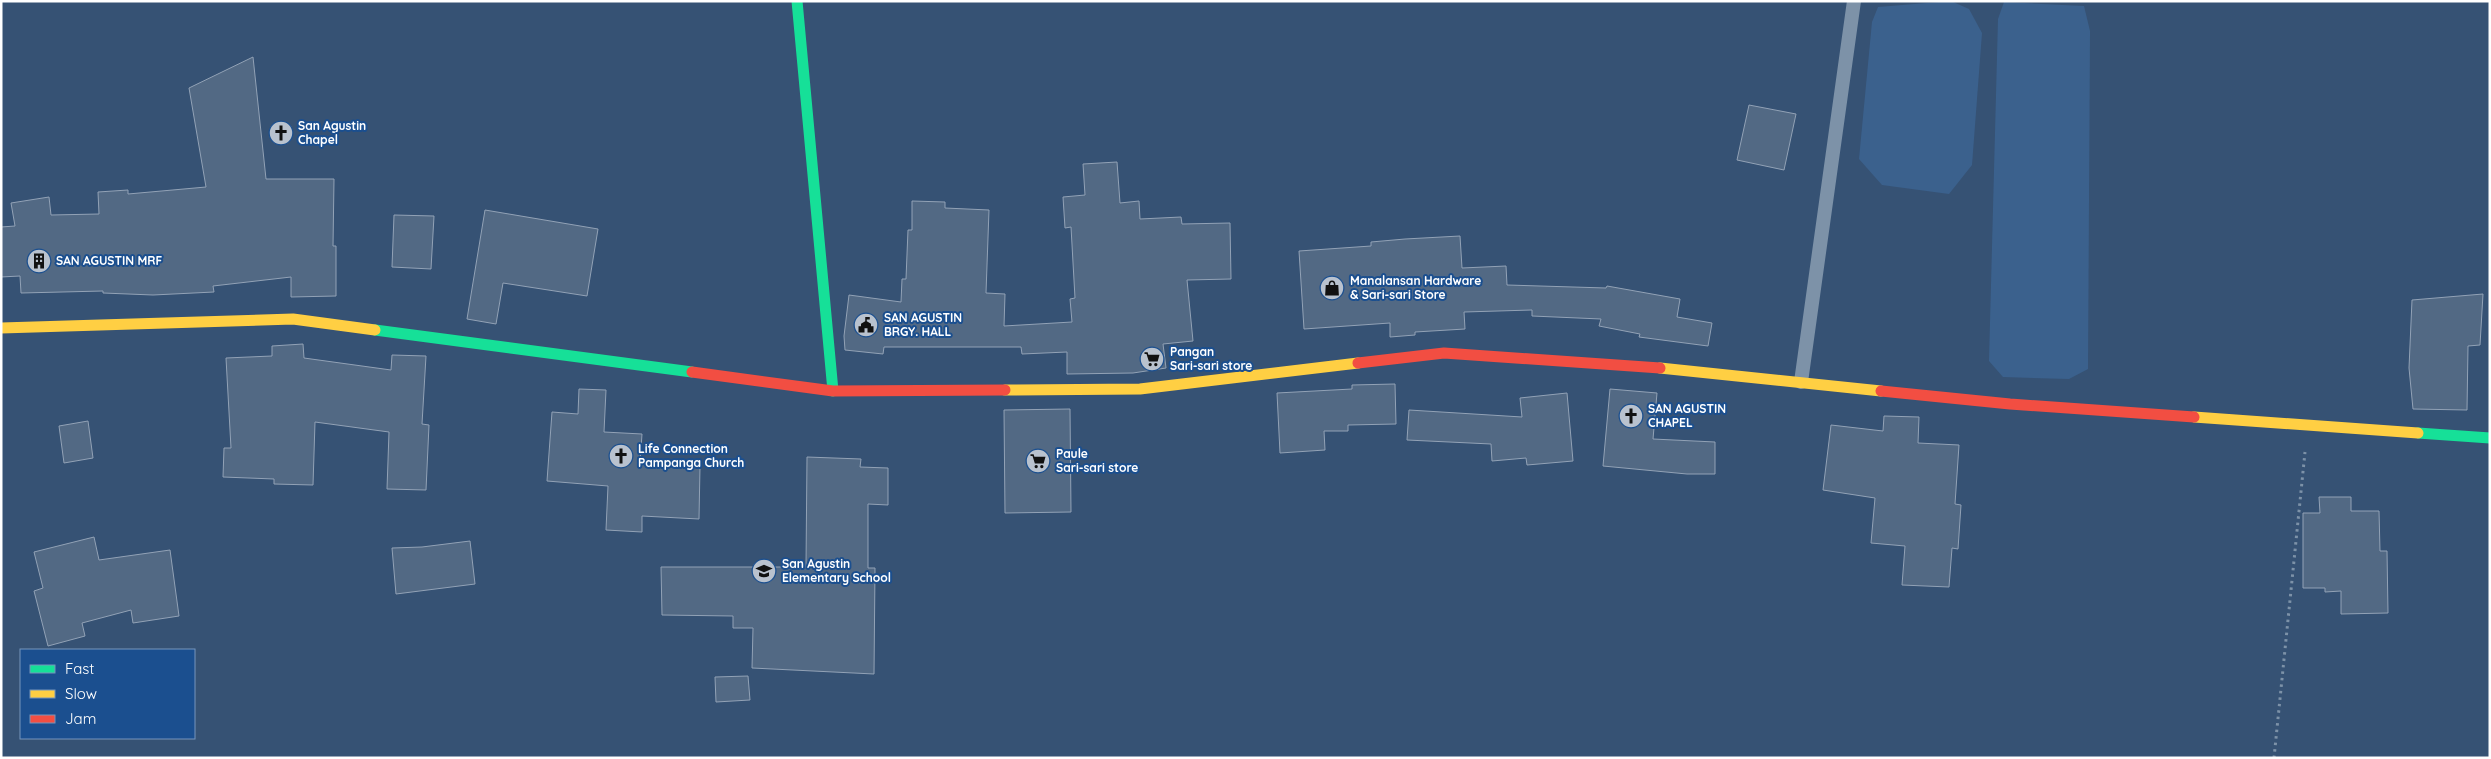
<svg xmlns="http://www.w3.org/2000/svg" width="2491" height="759" viewBox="0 0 2491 759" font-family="Quicksand,sans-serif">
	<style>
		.water { fill: #3b618d }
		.building { fill: #526984; stroke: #92a2b6 }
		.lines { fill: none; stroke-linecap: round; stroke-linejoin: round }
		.path { stroke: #7d92a8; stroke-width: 3; stroke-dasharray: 2.5 4; stroke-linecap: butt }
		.lane { stroke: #7d92a8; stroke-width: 14 }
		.fast { stroke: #16e098; stroke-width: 11 }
		.slow { stroke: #ffcf43; stroke-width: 11 }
		.jam { stroke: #f24e42; stroke-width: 11 }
		.labels { text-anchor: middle; stroke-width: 4; stroke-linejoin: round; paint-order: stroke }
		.poi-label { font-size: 12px; font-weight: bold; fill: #fff; stroke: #1b4f8f; text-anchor: start }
	</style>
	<rect width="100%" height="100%" fill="#365274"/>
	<g class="water">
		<polygon points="1951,1 1969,9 1982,33 1972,165 1949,194 1882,185 1859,159 1872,22 1878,7"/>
		<polygon points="2004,2 2084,6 2090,31 2088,369 2069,379 2003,377 1989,361 1998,19"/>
	</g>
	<g class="building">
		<polygon points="253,57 266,179 334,179 333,246 336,246 336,296 291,297 291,277 213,286 214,292 153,295 103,293 103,291 21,293 20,276 1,277 1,227 15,226 11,203 49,197 51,215 99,214 98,192 128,190 128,194 206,187 189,88"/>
		<polygon points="1749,105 1796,114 1784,170 1737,160"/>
		<polygon points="1117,162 1120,203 1139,201 1140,219 1181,217 1182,224 1230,223 1231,279 1187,280 1193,341 1163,344 1166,368 1133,373 1067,374 1067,352 1022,354 1021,347 884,347 883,354 845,350 844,336 849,295 901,302 902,279 906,279 908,230 912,230 912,201 945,202 945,208 989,210 986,293 1005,294 1004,326 1072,322 1070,299 1075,298 1071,227 1065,228 1063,197 1085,195 1083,164"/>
		<polygon points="485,210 598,229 587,296 503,283 496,324 467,319"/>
		<polygon points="394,215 434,216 431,269 392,267"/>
		<polygon points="1460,236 1462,268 1506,266 1507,285 1606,288 1607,286 1680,299 1677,317 1712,323 1708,346 1639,337 1640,334 1599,326 1601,319 1532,316 1532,310 1464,312 1465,329 1415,332 1415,335 1390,337 1390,323 1304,329 1299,251 1371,246 1371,242 1405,239"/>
		<polygon points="2483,294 2480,345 2468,346 2467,410 2413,409 2409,368 2412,300"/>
		<polygon points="303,344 304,358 391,370 392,355 426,356 422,424 429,425 426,490 387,489 389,432 315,422 313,485 274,484 274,479 223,477 224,448 231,448 226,358 272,356 272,346"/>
		<polygon points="1395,384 1396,424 1348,425 1348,431 1324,431 1325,450 1280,453 1277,393 1352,389 1352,385"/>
		<polygon points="579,389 606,390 604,432 642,434 640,463 700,466 699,519 642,516 642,532 606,530 608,486 547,481 552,412 578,414"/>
		<polygon points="1610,389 1657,393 1653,439 1715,442 1715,474 1687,474 1603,466"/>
		<polygon points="1567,393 1573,461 1527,465 1526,458 1492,461 1491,444 1407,440 1409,410 1522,417 1520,398"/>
		<polygon points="1070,409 1071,512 1005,513 1004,410"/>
		<polygon points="1884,416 1919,417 1918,443 1959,445 1955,504 1961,505 1958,549 1952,548 1949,587 1902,585 1905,546 1871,543 1875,498 1823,490 1831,425 1883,431"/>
		<polygon points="88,421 93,458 64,463 59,426"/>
		<polygon points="807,457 861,459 860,467 888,468 888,505 868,504 868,568 875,568 874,674 752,668 753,628 733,628 733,616 662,615 661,567 806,567"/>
		<polygon points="2319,497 2351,497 2351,511 2379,511 2380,551 2387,551 2388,613 2341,614 2341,591 2325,592 2325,588 2303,588 2303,513 2320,513"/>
		<polygon points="94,537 99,560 170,550 179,616 133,623 131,610 82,623 85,636 48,646 34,591 43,588 34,552"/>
		<polygon points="470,541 475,584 396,594 392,548 422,547"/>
		<polygon points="748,676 750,700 716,702 715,677"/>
	</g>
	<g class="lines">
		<polyline class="path" points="2274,758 2305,452"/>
		<polyline class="lane" points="1801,382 1854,1"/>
		<g class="fast">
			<polyline points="797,1 833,391"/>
			<polyline points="375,330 692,372"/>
			<polyline points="2418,433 2490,438"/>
		</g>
		<g class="slow">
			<polyline points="1,328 293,319 375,330"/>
			<polyline points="1660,368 1881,391"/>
			<polyline points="1005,390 1140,389 1358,363"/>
			<polyline points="2194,417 2418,433"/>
		</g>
		<g class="jam">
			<polyline points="1358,363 1444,353 1660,368"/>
			<polyline points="692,372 833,391 1005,390"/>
			<polyline points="1881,391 2010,404 2194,417"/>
		</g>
	</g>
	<defs>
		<g id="church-disc" transform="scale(1.25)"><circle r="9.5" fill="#b9c2ce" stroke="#1b4f8f"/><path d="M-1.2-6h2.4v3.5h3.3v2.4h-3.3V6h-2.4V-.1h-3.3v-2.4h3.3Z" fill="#111"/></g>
		<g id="building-disc" transform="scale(1.25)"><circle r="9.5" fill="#b9c2ce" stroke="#1b4f8f"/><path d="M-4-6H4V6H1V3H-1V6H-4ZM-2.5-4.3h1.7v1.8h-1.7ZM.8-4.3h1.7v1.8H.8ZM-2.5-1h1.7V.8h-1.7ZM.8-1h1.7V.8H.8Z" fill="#111"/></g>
		<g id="shop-disc" transform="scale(1.25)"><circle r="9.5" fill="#b9c2ce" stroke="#1b4f8f"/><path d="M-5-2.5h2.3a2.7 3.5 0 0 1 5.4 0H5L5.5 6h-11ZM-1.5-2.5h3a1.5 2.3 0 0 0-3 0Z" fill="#111"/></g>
		<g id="civic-disc" transform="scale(1.25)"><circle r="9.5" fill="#b9c2ce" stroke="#1b4f8f"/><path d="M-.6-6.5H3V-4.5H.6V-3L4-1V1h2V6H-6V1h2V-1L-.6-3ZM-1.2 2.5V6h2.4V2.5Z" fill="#111"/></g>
		<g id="supermarket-disc" transform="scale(1.25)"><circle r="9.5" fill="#b9c2ce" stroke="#1b4f8f"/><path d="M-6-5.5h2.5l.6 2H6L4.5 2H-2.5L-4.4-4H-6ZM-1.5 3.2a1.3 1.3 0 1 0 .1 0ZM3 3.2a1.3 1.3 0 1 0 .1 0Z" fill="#111"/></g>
		<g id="school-disc" transform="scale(1.25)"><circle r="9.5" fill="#b9c2ce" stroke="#1b4f8f"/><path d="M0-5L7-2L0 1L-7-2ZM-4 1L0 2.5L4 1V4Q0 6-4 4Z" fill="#111"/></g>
	</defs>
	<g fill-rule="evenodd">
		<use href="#church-disc" x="281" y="133"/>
		<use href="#building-disc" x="39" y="261"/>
		<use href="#shop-disc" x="1332" y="288"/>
		<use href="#civic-disc" x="866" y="325"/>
		<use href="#supermarket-disc" x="1152" y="359"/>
		<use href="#church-disc" x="1631" y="416"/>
		<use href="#church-disc" x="621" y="456"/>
		<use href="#supermarket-disc" x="1038" y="461"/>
		<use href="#school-disc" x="764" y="571"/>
	</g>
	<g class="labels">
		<g class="poi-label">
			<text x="298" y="130">San Agustin<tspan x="298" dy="14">Chapel</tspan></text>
			<text x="56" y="265">SAN AGUSTIN MRF</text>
			<text x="1350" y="285">Manalansan Hardware<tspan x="1350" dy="14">&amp; Sari-sari Store</tspan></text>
			<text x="884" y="322">SAN AGUSTIN<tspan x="884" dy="14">BRGY. HALL</tspan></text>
			<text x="1170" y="356">Pangan<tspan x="1170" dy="14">Sari-sari store</tspan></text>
			<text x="1648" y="413">SAN AGUSTIN<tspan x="1648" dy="14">CHAPEL</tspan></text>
			<text x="638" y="453">Life Connection<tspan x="638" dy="14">Pampanga Church</tspan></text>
			<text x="1056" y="458">Paule<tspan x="1056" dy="14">Sari-sari store</tspan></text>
			<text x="782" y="568">San Agustin<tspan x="782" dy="14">Elementary School</tspan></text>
		</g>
	</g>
	<rect width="2491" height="759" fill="none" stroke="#ffffff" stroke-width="5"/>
	<rect x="20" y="649" width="175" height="90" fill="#1b4f8f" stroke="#7695bc"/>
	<rect x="30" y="665" width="25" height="8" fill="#16e098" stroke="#7695bc"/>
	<text x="65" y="674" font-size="15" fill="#ffffff">Fast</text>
	<rect x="30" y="690" width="25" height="8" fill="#ffcf43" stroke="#7695bc"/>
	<text x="65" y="699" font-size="15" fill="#ffffff">Slow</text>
	<rect x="30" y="715" width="25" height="8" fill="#f24e42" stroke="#7695bc"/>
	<text x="65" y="724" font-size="15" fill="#ffffff">Jam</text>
</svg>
